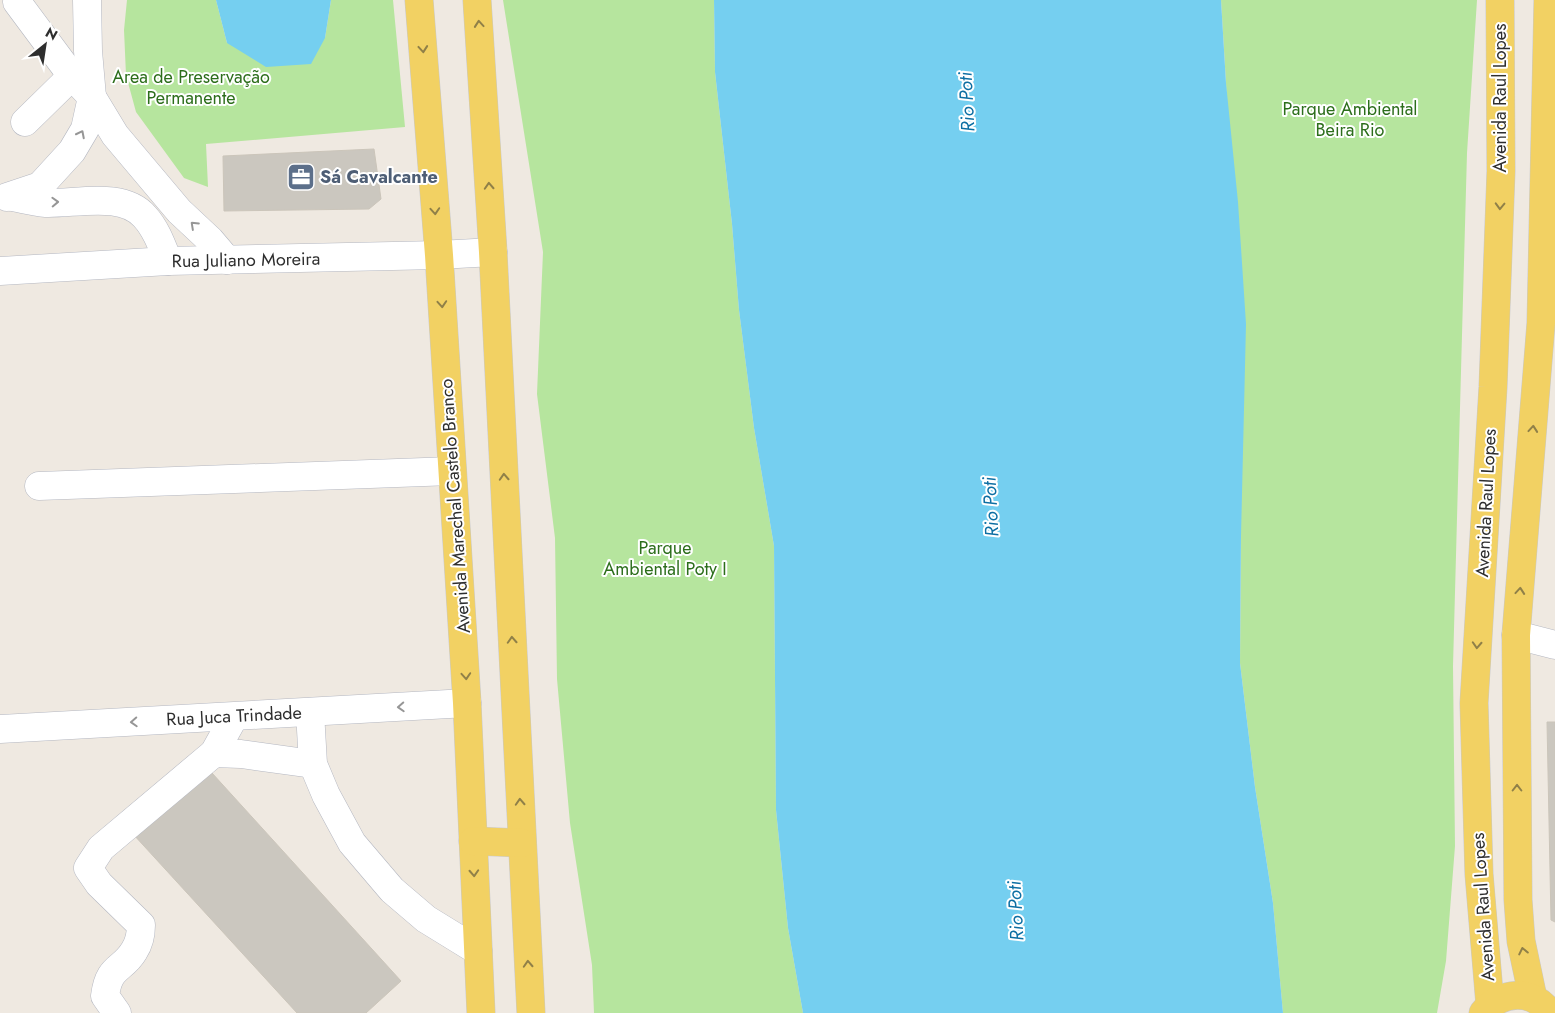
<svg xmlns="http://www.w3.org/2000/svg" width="1555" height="1013" viewBox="0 0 1555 1013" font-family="Jost,sans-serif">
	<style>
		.green { fill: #b6e59e }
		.water { fill: #75cff0 }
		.building { fill: #cbc7bf; stroke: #cbc5ba }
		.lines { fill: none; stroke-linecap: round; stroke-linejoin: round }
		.minor-casing { stroke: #b4b7c1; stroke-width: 29 }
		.major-casing { stroke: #c9c9c9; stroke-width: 29 }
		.minor { stroke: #fff; stroke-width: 28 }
		.major { stroke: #f2d163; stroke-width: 28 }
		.oneway { stroke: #908048 }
		.oneway2 { stroke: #969696 }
		.labels { text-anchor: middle; stroke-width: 4; stroke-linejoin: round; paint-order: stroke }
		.park-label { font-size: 18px; fill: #2c6e1b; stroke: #fff }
		.street-label { font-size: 18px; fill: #2e2e2e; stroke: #fff }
		.service-label { font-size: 18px; font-weight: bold; fill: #4e5e75; stroke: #fff; text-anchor: start }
		.water-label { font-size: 19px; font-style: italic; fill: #0d6fa3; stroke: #fff }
	</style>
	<rect width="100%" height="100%" fill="#efe9e1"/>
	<g class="green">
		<polygon points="127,0 216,0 227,43 325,38 331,0 393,0 405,127 206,144 208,187 184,178 136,112 126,75 124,30"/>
		<polygon points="503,0 714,0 715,72 732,224 739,310 754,428 774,546 776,810 788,928 803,1013 594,1013 592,965 570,823 557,679 555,538 537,394 543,252"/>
		<polygon points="1221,0 1477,0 1467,153 1461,371 1453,666 1455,846 1446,961 1437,1013 1283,1013 1273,903 1255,787 1240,663 1241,536 1226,83"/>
	</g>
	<g class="water">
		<polygon points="216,0 331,0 325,38 311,64 266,67 227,43"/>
		<polygon points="714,0 1221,0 1226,83 1238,202 1246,324 1241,536 1240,663 1255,787 1273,903 1283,1013 803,1013 788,928 776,810 774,546 754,428 739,310 732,224 715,72"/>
	</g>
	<g class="building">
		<polygon points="374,149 381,199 369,209 224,211 223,156"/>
		<polygon points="1547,722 1555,722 1555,922 1551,920"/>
		<polygon points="212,773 401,981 366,1013 297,1013 133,834"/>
	</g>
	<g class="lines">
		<g class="minor-casing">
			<g id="minor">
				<polyline points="17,2 72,76 92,97 115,135 179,211 210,240 227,260"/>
				<polyline points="25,122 72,76"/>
				<polyline points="7,197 40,186 72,151 85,129 92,97 88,51 87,0"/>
				<path d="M12,197c11,2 22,5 34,6 30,1 77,-12 99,14 11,12 17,29 23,44"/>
				<polyline points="0,271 168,261 439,255 493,252"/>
				<polyline points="39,486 452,471"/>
				<polyline points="1516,635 1555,645"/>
				<polyline points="310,712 313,764 326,795 352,843 392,890 426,919 478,951"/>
				<polyline points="0,729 467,703"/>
				<polyline points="214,753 241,754 313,764"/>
				<path d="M117,1013l-12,-17c4,-31 17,-25 29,-45 6,-9 7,-17 7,-26l-42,-41 -11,-16 13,-20 113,-95 20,-36"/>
			</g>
		</g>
		<g class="major-casing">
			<g id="major">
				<polyline points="419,0 439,255 467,703 481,1013"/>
				<polyline points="477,0 493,252 531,1013"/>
				<polyline points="473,841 522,843"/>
				<polyline points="1533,998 1521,941 1518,900 1516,635 1541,323 1548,0"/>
				<polyline points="1490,1005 1479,874 1474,703 1493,387 1501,171 1500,0"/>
				<path d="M1483,1013c17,-22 51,-25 66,0"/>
			</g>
		</g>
		<use href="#minor" class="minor"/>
		<use href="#major" class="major"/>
	</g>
	<defs><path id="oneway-chevron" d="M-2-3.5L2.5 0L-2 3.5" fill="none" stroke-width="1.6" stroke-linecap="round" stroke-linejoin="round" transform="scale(1.25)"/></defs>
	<g class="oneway">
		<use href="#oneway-chevron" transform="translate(479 24) rotate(-95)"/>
		<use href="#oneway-chevron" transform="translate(423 49) rotate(85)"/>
		<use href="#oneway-chevron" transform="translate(489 186) rotate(-93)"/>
		<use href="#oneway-chevron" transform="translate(1500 206) rotate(92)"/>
		<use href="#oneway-chevron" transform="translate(435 211) rotate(86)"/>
		<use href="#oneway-chevron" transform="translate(442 304) rotate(86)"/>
		<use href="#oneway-chevron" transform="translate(1533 429) rotate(-85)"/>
		<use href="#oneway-chevron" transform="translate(504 477) rotate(-93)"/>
		<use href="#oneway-chevron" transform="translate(1520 591) rotate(-85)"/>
		<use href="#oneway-chevron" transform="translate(512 640) rotate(-93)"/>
		<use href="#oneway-chevron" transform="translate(1477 645) rotate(93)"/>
		<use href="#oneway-chevron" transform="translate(466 676) rotate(86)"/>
		<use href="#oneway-chevron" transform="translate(1517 788) rotate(-90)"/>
		<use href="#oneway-chevron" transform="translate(520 802) rotate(-93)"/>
		<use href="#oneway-chevron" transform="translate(474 873) rotate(87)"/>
		<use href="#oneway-chevron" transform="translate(1523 951) rotate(-102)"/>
		<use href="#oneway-chevron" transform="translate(528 964) rotate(-93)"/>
	</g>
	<g class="oneway2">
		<use href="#oneway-chevron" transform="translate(81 134) rotate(-63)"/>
		<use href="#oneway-chevron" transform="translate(55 202) rotate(-2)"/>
		<use href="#oneway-chevron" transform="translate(194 225) rotate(-137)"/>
		<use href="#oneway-chevron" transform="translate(401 707) rotate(177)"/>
		<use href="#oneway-chevron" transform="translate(134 722) rotate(177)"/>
	</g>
	<defs>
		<g id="office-square" transform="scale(1.4375)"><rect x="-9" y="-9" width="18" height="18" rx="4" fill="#5c6f8a" stroke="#fff"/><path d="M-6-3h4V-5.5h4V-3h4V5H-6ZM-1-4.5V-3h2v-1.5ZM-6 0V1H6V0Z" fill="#fff"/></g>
	</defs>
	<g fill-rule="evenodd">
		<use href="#office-square" x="301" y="177"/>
	</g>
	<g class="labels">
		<g class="park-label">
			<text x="191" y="83">Area de Preservação<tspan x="191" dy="21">Permanente</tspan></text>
			<text x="1350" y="115">Parque Ambiental<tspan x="1350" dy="21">Beira Rio</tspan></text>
			<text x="665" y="554">Parque<tspan x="665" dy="21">Ambiental Poty I</tspan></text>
		</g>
		<g class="street-label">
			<text transform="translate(1500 98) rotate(-90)" y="6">Avenida Raul Lopes</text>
			<text transform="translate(246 260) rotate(-1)" y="6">Rua Juliano Moreira</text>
			<text transform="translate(1486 503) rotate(-87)" y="6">Avenida Raul Lopes</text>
			<text transform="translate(455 506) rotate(-94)" y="6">Avenida Marechal Castelo Branco</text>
			<text transform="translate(234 716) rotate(-3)" y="6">Rua Juca Trindade</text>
			<text transform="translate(1483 907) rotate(-94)" y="6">Avenida Raul Lopes</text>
		</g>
		<g class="service-label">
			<text x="320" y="183">Sá Cavalcante</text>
		</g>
		<g class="water-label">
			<text transform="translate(966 102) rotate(-93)" y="7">Rio Poti</text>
			<text transform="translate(990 507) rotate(-93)" y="7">Rio Poti</text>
			<text transform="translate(1015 911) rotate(-93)" y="7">Rio Poti</text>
		</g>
	</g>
	<g transform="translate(45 45) rotate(30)" stroke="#ffffff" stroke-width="4" paint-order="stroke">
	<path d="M0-4L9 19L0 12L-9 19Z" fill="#2e2e2e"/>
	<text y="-8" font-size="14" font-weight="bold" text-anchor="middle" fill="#2e2e2e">N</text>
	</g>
</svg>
